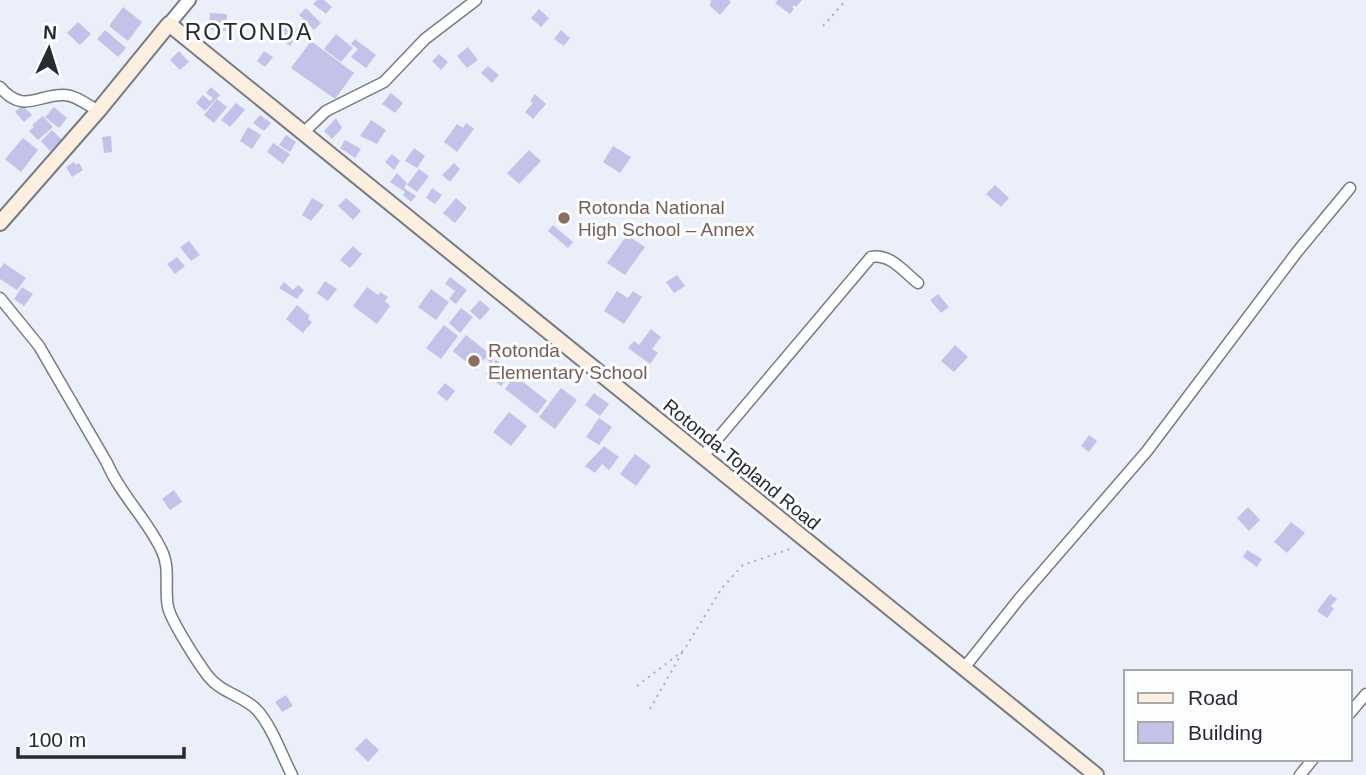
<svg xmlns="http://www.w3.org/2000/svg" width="1366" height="775" viewBox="0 0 1366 775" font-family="Arial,sans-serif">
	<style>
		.building { fill: #c3c2e9 }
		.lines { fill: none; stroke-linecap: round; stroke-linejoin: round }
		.minor-casing { stroke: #767b85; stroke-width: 13 }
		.tertiary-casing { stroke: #767b85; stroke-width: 16 }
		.secondary-casing { stroke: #767b85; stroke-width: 18 }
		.path { stroke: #abafb7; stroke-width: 2; stroke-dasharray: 2 5; stroke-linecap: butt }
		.minor { stroke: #fff; stroke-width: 10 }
		.tertiary { stroke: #fff; stroke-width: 12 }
		.secondary { stroke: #fdefdf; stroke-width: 14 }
		.education-dot { fill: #8d6e63; stroke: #fbfdff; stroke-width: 2.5 }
		.labels { text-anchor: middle; stroke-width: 6; stroke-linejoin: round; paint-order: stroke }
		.education-label { font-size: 19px; fill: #785e54; stroke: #fbfdff; text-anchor: start }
		.street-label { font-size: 19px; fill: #282a2e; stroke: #fbfdff }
		.quarter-label { font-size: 23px; letter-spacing: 2px; fill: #282a2e; stroke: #fbfdff }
	</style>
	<rect width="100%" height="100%" fill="#eaeffa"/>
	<g class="building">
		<polygon points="317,0 324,0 332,7 326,14 313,4"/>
		<polygon points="711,0 729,0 731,2 720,15 710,6"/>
		<polygon points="778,0 802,0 796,7 794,5 792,8 794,9 790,14 775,3"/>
		<polygon points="123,7 142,22 128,41 109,26"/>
		<polygon points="306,8 321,23 314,30 299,15"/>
		<polygon points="539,9 549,18 541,27 531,18"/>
		<polygon points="210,13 227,14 226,31 209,29"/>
		<polygon points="286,21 300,31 290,46 277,37 280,33 278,32"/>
		<polygon points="78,22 91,34 80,45 67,33"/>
		<polygon points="105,30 126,48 118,57 97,39"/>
		<polygon points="561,30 570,38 564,46 554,39"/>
		<polygon points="336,34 353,48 341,62 324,49"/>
		<polygon points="355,39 376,55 366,68 351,57 358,49 351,44"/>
		<polygon points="311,41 354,73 335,99 291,68"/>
		<polygon points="468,47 478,60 467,68 457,56"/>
		<polygon points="179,51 189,62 180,70 170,60"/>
		<polygon points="264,51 273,57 265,67 257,61"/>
		<polygon points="439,54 448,62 441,70 432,61"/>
		<polygon points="488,66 499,75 492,83 481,73"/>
		<polygon points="211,87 220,95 205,111 196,103 203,95 210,101 213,98 206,93"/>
		<polygon points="391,93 403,103 395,113 382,104"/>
		<polygon points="535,94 546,104 533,119 525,112 533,103 530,101"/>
		<polygon points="217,99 227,107 214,123 204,115"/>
		<polygon points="236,103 245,110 230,127 221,120"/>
		<polygon points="22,105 32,115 24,122 15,112"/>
		<polygon points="54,107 67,118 59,128 45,117"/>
		<polygon points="260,115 271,123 264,131 253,123"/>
		<polygon points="43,116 53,127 38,140 29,131 34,127 32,125"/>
		<polygon points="336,118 342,128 332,139 324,131"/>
		<polygon points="371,120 386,130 377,144 360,136"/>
		<polygon points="466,123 474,129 457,152 444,142 457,124 463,128"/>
		<polygon points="248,127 261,135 252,149 240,141"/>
		<polygon points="52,130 62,140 50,151 41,141"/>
		<polygon points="286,135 296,142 290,152 279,145"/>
		<polygon points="111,136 112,152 104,153 102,137"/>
		<polygon points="23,138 38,150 21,172 5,159"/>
		<polygon points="345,140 361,149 355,158 340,148"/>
		<polygon points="273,143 290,154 283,164 267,152"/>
		<polygon points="613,146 631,157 620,173 603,162"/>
		<polygon points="414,148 425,156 417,168 405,161"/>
		<polygon points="529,150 541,161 519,184 507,173"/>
		<polygon points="392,154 400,161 394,170 385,162"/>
		<polygon points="74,162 76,165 79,163 83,170 72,177 66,167"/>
		<polygon points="454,163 460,169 450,182 442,175"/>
		<polygon points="419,169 429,176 417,192 407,185"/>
		<polygon points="397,173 407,183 404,188 416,196 411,202 403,195 405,192 390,182"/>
		<polygon points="995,185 1009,198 1001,207 986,194"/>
		<polygon points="432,188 442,195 435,204 426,198"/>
		<polygon points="312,198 324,205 311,221 302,215"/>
		<polygon points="346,198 361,211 353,220 338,206"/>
		<polygon points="456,198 467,208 455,223 443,213"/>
		<polygon points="553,225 573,242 568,248 548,231"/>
		<polygon points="627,235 645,247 625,275 607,263"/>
		<polygon points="189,241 200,255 191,261 180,247"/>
		<polygon points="353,246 362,254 350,268 340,260"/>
		<polygon points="177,257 185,266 175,274 167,264"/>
		<polygon points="4,263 26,278 17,290 0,279 0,269"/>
		<polygon points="677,275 685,286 674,293 666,282"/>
		<polygon points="450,277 467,290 456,304 449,299 455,291 445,284"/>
		<polygon points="325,281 337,289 328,301 317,293"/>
		<polygon points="284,282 293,290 298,285 304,290 297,299 279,288"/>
		<polygon points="22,287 33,294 24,306 14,299"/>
		<polygon points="367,287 378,295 380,292 388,297 385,301 390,306 377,324 353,306"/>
		<polygon points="431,289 449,302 436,320 418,307"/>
		<polygon points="617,291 628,298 633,291 642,297 624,324 604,311"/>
		<polygon points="938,294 949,307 941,313 930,300"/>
		<polygon points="480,300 490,309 480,320 470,311"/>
		<polygon points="297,305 310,316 308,319 312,322 303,333 286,319"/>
		<polygon points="461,308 473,317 460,333 449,323"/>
		<polygon points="444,325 458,336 441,359 426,348"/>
		<polygon points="651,329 661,337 652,349 658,353 650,364 628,348 634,341 639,345"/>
		<polygon points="466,335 495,358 491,363 485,358 476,370 453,351"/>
		<polygon points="955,345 968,357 954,372 941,361"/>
		<polygon points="496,360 547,401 537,414 505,389 511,381 508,378 501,386 485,374"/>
		<polygon points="445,383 455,391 447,401 437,393"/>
		<polygon points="561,388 577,400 555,429 539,417"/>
		<polygon points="594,393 609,404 600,416 585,405"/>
		<polygon points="509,412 527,426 511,446 493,432"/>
		<polygon points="599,418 612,427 599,445 586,437"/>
		<polygon points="1089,435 1097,441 1089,452 1081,446"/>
		<polygon points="604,446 619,457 609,470 602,464 595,473 585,466"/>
		<polygon points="635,454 651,466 636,486 620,474"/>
		<polygon points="174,490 182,502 170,510 162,499"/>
		<polygon points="1248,507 1260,520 1249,531 1237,518"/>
		<polygon points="1291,522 1305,533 1287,553 1274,542"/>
		<polygon points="1247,550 1262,559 1257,567 1243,557"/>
		<polygon points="1330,594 1337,599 1331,606 1334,609 1327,618 1317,611"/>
		<polygon points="286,695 293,706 282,712 275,702"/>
		<polygon points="366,738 379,750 368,762 355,749"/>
	</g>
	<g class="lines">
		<g class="minor-casing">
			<g id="minor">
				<path d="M0,87c23,27 37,8 62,8 12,-1 26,10 36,16"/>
				<polyline points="302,134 326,111 384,82 425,39 476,0"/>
				<path d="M0,298l39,48 68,117c13,31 39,55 54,86 10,19 3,38 7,58 3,14 30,56 40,69 13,17 34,19 48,33 15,15 26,47 36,66"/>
				<path d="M703,456l168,-199c19,-4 33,15 47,26"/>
				<polyline points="964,668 1019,599 1147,451 1297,252 1350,188"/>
				<polyline points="1350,713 1366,694"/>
				<polyline points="1300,775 1313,759"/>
			</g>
		</g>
		<g class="tertiary-casing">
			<polyline id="tertiary" points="169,24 189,0"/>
		</g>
		<g class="secondary-casing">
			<polyline id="secondary" points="0,223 98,111 169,24 1096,775"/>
		</g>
		<g class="path">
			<polyline points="823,26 846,0"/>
			<polyline points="637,686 684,650 722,588 743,565 793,548"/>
			<polyline points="650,709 683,651"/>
		</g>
		<use href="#minor" class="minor"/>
		<use href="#tertiary" class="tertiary"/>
		<use href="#secondary" class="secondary"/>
	</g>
	<g class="education-dot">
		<circle cx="564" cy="218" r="7"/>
		<circle cx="474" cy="361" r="7"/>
	</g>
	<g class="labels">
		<g class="education-label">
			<text x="578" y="214">Rotonda National<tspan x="578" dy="22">High School – Annex</tspan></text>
			<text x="488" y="357">Rotonda<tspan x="488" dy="22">Elementary School</tspan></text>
		</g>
		<g class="street-label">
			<text transform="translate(742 464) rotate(39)" y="7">Rotonda-Topland Road</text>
		</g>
		<g class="quarter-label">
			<text x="249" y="40">ROTONDA</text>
		</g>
	</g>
	<rect x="1124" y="670" width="228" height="91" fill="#fbfdff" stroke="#a7a9ab" stroke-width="2"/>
	<rect x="1138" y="693" width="35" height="10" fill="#fdefdf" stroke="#a7a9ab" stroke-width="2"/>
	<text x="1188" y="705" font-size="21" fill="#282a2e">Road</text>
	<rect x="1138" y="722" width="35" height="21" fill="#c3c2e9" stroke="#a7a9ab" stroke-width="2"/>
	<text x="1188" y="740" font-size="21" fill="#282a2e">Building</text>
	<g transform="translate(49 49) rotate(4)" stroke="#fbfdff" stroke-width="5" paint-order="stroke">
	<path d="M0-5L12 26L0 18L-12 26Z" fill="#282a2e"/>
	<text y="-10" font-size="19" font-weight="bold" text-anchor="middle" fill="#282a2e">N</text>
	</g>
	<path d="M18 747v10h166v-10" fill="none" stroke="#282a2e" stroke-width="3.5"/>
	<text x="28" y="747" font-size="21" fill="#282a2e" stroke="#fbfdff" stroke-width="5" paint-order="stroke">100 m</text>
</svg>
